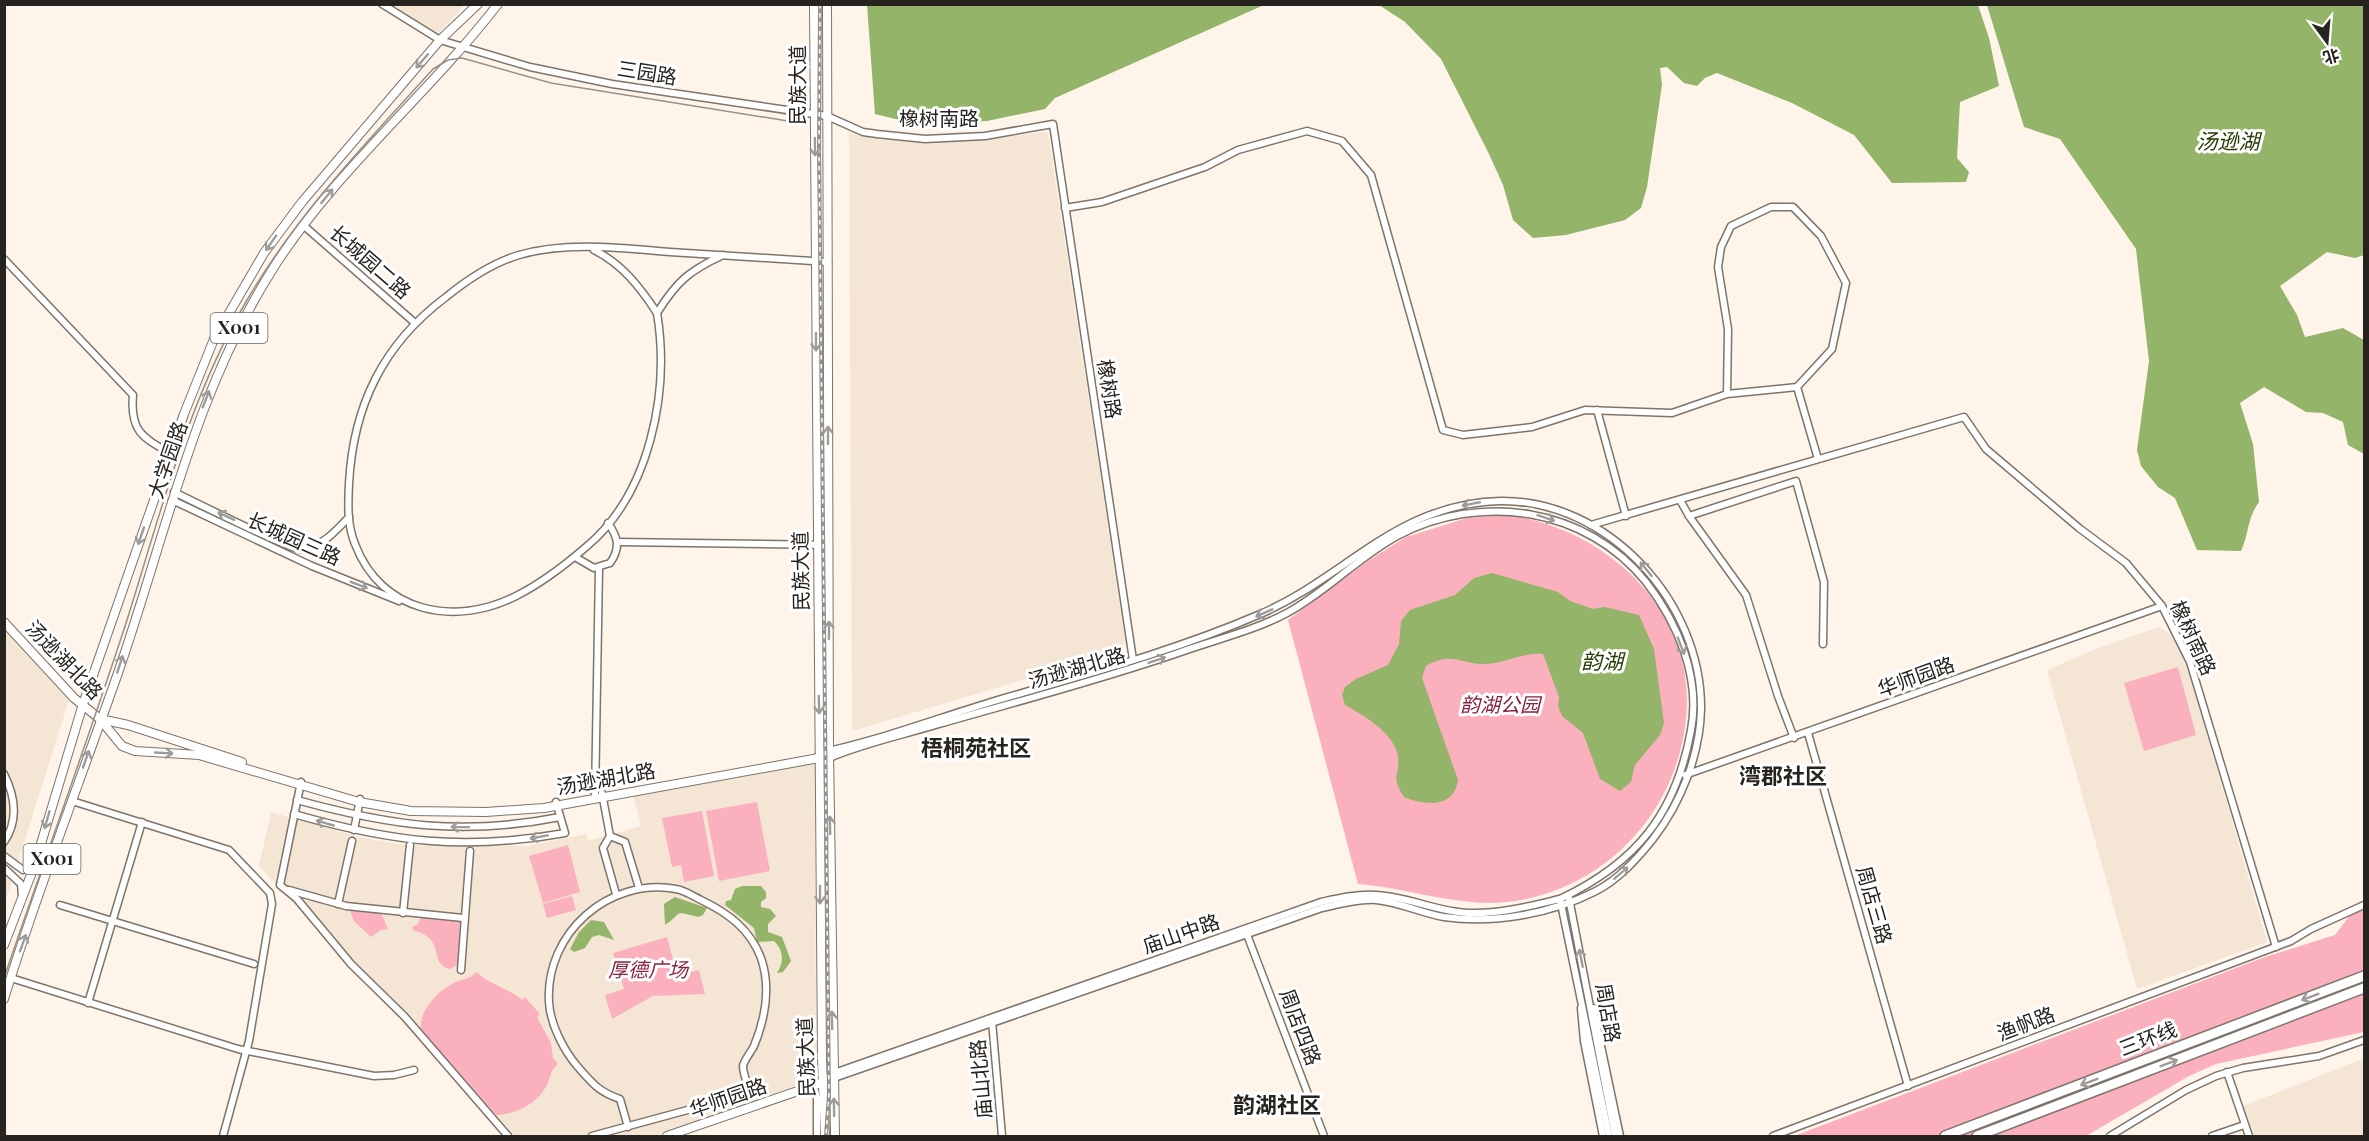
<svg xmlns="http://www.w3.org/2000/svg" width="2369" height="1141" viewBox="0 0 2369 1141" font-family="'Playfair Display','Noto Sans SC',serif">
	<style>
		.built { fill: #f5e5d5 }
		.green { fill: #fbb0bd }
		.water { fill: #93b469 }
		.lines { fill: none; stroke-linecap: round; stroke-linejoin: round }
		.minor-casing { stroke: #7d746a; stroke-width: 9 }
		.major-casing { stroke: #7d746a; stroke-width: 10 }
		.highway-casing { stroke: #7d746a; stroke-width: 12 }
		.minor { stroke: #fff; stroke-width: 6 }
		.major { stroke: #fff; stroke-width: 8 }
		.highway { stroke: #fff; stroke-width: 9 }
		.tram { stroke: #979088; stroke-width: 1.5 }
		.rail-casing { stroke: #979088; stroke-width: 4 }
		.rail { stroke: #fff; stroke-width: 1.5; stroke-dasharray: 4.5; stroke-linecap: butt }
		.oneway { stroke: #9e9c9a }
		.labels { text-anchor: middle; stroke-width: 6; stroke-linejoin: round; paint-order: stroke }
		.shield { fill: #fff; stroke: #686562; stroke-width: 1.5 }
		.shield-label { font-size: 18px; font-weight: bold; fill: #27231f }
		.street-label { font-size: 20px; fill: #27231f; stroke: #fff }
		.park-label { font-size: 20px; font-style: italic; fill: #86213f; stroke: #fff }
		.water-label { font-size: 21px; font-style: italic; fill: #263a01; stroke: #fff }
		.quarter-label { font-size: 22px; font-weight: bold; fill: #27231f; stroke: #fff }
	</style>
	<rect width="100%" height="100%" fill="#fff4e9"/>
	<g class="built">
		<polygon points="393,5 464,5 437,35"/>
		<polygon points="1048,132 1125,639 1120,651 852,731 849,134 927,144"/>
		<polygon points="2159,627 2171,635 2186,662 2267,942 2137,989 2047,670 2093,650"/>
		<polygon points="5,628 69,700 5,903"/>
		<polygon points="815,764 816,1079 654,1136 506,1136 259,866 271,812 359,837 405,845 527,846 587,834 588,841 641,826 633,796"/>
		<polygon points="2362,1059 2364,1063 2364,1136 2255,1136 2243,1106"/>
	</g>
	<g class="green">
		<path d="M1506,515c92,11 181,86 181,184 0,100 -73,187 -172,202 -53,8 -105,-13 -157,-17l-70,-264 81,-60 37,-23 61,-19z"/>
		<polygon points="2178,667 2196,735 2144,751 2124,683"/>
		<polygon points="757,802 770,871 719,881 706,811"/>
		<polygon points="702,811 714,876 684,882 681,865 672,867 662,818"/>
		<polygon points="568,845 580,892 543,903 529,856"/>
		<polygon points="572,896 576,910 547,918 543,904"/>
		<polygon points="2364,907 2364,1032 2216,1064 2189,1076 2086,1136 1794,1136 2265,957 2335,935 2354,910"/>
		<polygon points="349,908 381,913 388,929 381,930 371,937 354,921"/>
		<path d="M421,917l39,5 -2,43 -9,4c-22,-8 -1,-29 -36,-39l-1,-3 6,-3z"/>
		<polygon points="667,937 677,975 699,970 705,994 653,996 612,1019 605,995 624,989 613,953"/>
		<path d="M477,972c11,12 31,16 45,28l3,-3 15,17 -3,3 14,26 2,15 5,6c-8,7 -7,12 -11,21 -10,19 -30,29 -51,30l-75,-85c-3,-18 16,-38 31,-46 9,-6 16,-3 25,-12z"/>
	</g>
	<g class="water">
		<polygon points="867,5 867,4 1264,5 1055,98 1045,109 987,121 920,125 875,114"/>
		<polygon points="1379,5 1978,5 1989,38 1999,86 1960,102 1957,158 1969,172 1966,182 1892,183 1854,135 1792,103 1717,73 1705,78 1697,86 1684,83 1667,67 1660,68 1662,85 1647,187 1641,208 1625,220 1566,235 1533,238 1513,220 1503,185 1489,154 1441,59 1405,22"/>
		<path d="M1987,5h377v250l-9,3 -28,-6 -47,34 17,29 8,22 38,-9 21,12v114l-16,-9 -5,-23 -20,-9 -17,-1 -42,-25 -24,16 13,41 6,58c-12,16 -10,32 -18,49l-44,-1 -22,-52 -17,-11 -17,-21 -4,-16 12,-89 -13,-112 -76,-110 -36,-12z"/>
		<path d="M1492,573l66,19 12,9 23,8 12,-2 34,8 15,34 10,74 -4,12 -25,30 -4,17 -11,9 -20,-12 -17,-46 -21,-17 -4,-10 1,-9 -16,-43c-21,-2 -38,10 -59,10 -25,0 -31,-13 -58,2l-4,12 36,102c-4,28 -32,26 -54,17 -14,-22 -4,-20 -6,-40 -3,-24 -35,-42 -53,-52l-3,-10 3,-8 11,-8 32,-14 11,-21 2,-23 9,-11 45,-15 19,-17z"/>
		<path d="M742,886h19l5,6v6l-5,4v5l9,2 6,7 -8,8v8l14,5 9,24 -8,11 -6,1c7,-11 7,-22 -3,-32l-17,1 -3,-14 -29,-23 1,-4 5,-1 4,-11z"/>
		<path d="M675,897l32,11 -4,7 -5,2c-27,-7 -14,-4 -33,8l-1,-21z"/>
		<polygon points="591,920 604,922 614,940 599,935 592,937 585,948 574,952 570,949 579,932"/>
	</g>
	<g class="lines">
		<g class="minor-casing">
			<g id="minor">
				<polyline points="382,4 440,40 530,67 612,84 827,116 863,132 877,134 925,139 985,136 1053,124 1133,660"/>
				<polyline points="1065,208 1102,202 1205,167 1238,150 1307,131 1342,141 1371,175 1443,430 1463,435 1532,427 1585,410 1672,413 1727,394 1797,387 1832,349 1846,283 1821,236 1793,207 1771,207 1731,226 1721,247 1718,267 1728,329 1727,394"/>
				<polyline points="303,225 415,323"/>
				<path d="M594,250c28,14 46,37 63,63 20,-32 32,-42 66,-58"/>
				<path d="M4,259l129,136c-3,35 8,42 37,58"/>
				<path d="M657,313c13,79 -7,181 -71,234 -22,19 -44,36 -70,49 -61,31 -135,17 -161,-52 -8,-19 -7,-41 -6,-60 4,-78 34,-140 97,-187 21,-17 46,-34 73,-42 47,-14 103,-7 151,-3 53,3 105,7 158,10"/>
				<polyline points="1797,387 1818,459"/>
				<polyline points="1597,410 1626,516"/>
				<path d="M174,492c17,8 116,58 126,57 21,-1 36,-18 49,-32"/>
				<polyline points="172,500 312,566 399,601"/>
				<polyline points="1680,500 1689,516 1796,481 1824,582 1823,644"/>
				<polyline points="1689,516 1746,595 1778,696 1794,738"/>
				<polyline points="1591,525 1964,417 1986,449 2079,528 2126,563 2162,606 2190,662 2276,947"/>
				<polyline points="617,542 828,545"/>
				<path d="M575,557l19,11 16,-5c11,-15 8,-26 -2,-40"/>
				<polyline points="1808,733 1908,1086"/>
				<path d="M819,753c58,-12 116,-34 172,-51 89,-26 181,-50 267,-87 88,-37 138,-112 243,-114 108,-1 201,102 200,208 -1,46 -20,94 -48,130 -16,20 -34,40 -57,52 -45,23 -102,33 -152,26 -23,-4 -45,-15 -68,-17 -18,-1 -36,4 -54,8l-488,170"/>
				<path d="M819,758h10c35,-15 74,-23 110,-34 80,-23 161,-44 239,-71 36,-13 75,-22 109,-40 39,-21 70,-55 110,-77 83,-44 189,-29 249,46 32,41 55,96 45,148 -15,84 -55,133 -131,169l49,237"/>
				<path d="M4,774c11,22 15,46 0,68"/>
				<polyline points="1685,775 2162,606"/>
				<polyline points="301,782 280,885 297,899 351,964 405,1017 508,1136"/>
				<polyline points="602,793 610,836"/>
				<polyline points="595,798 599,568"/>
				<path d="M297,800c94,26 166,36 263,17"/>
				<polyline points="72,801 229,850 270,893 272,904 249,1041 223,1136"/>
				<path d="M294,814c97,28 171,37 271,19l-9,-31"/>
				<polyline points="354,830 360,799"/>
				<polyline points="4,856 23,870 34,867"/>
				<polyline points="4,868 21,884 22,896"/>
				<polyline points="289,890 346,906 463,918"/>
				<polyline points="616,894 603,848 610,836 625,842 639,888"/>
				<polyline points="1569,898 1615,1136"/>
				<polyline points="338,904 352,841"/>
				<polyline points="60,905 254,964"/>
				<polyline points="403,913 410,845"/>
				<polyline points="1246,932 1324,1136"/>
				<polyline points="461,970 470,851"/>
				<polyline points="11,978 238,1049 374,1076 394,1075 414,1070"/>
				<polyline points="88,1003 142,822"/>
				<polyline points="1581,1008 1584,1041 1603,1136"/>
				<polyline points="1593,1008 1620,1136"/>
				<polyline points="992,1021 1002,1136"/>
				<polyline points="2227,1072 2249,1136"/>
				<path d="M824,1079l10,-6 487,-171c18,-4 35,-8 54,-7 32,1 62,17 94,18 31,1 61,-7 91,-14"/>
				<polyline points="817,1098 817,1136"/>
				<path d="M592,1136l158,-43c-2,-8 -7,-19 -7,-27 1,-6 8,-14 11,-20 11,-27 17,-59 7,-88 -11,-29 -33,-45 -60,-58 -8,-4 -17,-10 -25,-11 -67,-12 -131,44 -127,113 1,22 15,49 29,65 15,17 21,25 42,32l8,28"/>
				<polyline points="1773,1136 2291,941 2311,929 2364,905"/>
				<polyline points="2110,1136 2186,1090 2216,1076 2243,1068 2319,1056 2364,1040"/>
				<polyline points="2212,1136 2244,1125"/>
			</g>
		</g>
		<g class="major-casing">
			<g id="major">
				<polyline points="814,4 822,1059 825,1136"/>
				<polyline points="827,4 829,751 835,1136"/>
				<polyline points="4,622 74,698 100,719 122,746 135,751 199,755 359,802 411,811 486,812 544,808 819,758"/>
				<polyline points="100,719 128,725 242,762"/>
				<polyline points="4,945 34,867 83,704 184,414 214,339 264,253 302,202 440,40 478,4"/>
				<path d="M4,999c34,-110 76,-218 114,-326 48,-138 76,-281 156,-406 62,-97 153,-171 224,-263"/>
				<polyline points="667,1136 827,1081"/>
			</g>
		</g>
		<g class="highway-casing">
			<g id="highway">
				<polyline points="1945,1136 2364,976"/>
				<polyline points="1977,1136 2364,988"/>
			</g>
		</g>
		<use href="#minor" class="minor"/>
		<use href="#major" class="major"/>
		<use href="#highway" class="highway"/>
		<path class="tram" d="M4,978c41,-120 84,-238 123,-358 34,-108 62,-222 120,-320 51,-87 119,-157 186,-231l15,-9 14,-2 89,25 243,39"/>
		<g class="rail-casing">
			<polyline id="rail" points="820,4 819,149 829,1095 826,1136"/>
		</g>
		<use href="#rail" class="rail"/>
	</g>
	<defs><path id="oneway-shaft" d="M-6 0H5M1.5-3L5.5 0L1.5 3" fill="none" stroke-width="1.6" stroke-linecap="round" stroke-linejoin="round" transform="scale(1.5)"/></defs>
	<g class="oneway">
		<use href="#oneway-shaft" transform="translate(422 61) rotate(131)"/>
		<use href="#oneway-shaft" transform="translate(815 147) rotate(89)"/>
		<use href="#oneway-shaft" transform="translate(327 196) rotate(-51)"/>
		<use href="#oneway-shaft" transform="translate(271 243) rotate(125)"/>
		<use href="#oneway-shaft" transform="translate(816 342) rotate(90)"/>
		<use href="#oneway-shaft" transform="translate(206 399) rotate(-69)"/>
		<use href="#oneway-shaft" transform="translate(828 435) rotate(-90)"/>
		<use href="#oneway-shaft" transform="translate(1471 504) rotate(169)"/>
		<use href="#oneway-shaft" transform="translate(226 516) rotate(-155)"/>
		<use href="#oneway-shaft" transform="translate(1546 518) rotate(18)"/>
		<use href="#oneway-shaft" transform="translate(141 536) rotate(109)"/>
		<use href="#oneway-shaft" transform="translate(1646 569) rotate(-129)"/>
		<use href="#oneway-shaft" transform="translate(359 585) rotate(21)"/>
		<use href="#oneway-shaft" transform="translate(1264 613) rotate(156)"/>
		<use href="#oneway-shaft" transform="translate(829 630) rotate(-90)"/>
		<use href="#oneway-shaft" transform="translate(1681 646) rotate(69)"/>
		<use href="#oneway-shaft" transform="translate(1157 660) rotate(-19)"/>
		<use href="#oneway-shaft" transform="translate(120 664) rotate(-72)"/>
		<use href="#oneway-shaft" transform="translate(819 705) rotate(89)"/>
		<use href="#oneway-shaft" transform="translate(164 753) rotate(3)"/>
		<use href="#oneway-shaft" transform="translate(86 759) rotate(-71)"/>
		<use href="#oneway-shaft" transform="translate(47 820) rotate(106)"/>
		<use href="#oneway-shaft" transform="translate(325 823) rotate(-164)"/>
		<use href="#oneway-shaft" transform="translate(830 825) rotate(-91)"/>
		<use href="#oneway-shaft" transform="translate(460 827) rotate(-179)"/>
		<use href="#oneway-shaft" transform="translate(539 837) rotate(170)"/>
		<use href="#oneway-shaft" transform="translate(1621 873) rotate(-41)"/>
		<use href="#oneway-shaft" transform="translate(820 895) rotate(90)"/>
		<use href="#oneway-shaft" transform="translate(23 943) rotate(-70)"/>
		<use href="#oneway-shaft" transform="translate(1581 958) rotate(-101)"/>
		<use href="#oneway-shaft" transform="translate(2310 997) rotate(159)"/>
		<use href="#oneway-shaft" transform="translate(832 1020) rotate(-91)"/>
		<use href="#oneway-shaft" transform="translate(2169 1063) rotate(-21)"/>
		<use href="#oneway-shaft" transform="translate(2089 1082) rotate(159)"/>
		<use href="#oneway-shaft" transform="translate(834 1107) rotate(-91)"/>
	</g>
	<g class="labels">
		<g class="shield">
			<rect x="210.5" y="313" width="57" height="30" rx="4.5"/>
			<rect x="23.5" y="844" width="57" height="30" rx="4.5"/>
		</g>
		<g class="shield-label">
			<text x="239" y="334">X001</text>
			<text x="52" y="865">X001</text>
		</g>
		<g class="street-label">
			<text transform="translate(647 73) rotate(9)" y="7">三园路</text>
			<text transform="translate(798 85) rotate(-90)" y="7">民族大道</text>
			<text x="939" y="126">橡树南路</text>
			<text transform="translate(370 262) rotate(41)" y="7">长城园二路</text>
			<text transform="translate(1109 389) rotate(81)" y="7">橡树路</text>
			<text transform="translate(168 460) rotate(-71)" y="7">大学园路</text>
			<text transform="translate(294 539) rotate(24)" y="7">长城园三路</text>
			<text transform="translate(801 571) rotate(-91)" y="7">民族大道</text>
			<text transform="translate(2193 638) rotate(65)" y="7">橡树南路</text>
			<text transform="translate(64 660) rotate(46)" y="7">汤逊湖北路</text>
			<text transform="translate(1077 668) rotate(-16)" y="7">汤逊湖北路</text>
			<text transform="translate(1916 677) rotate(-20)" y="7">华师园路</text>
			<text transform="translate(606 779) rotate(-10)" y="7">汤逊湖北路</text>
			<text transform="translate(1874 905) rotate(74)" y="7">周店三路</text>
			<text transform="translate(1181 934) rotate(-19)" y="7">庙山中路</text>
			<text transform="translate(1608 1013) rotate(80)" y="7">周店路</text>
			<text transform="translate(2026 1024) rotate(-21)" y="7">渔帆路</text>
			<text transform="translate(1300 1027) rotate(69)" y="7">周店四路</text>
			<text transform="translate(2148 1039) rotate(-21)" y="7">三环线</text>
			<text transform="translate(806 1057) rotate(-92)" y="7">民族大道</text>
			<text transform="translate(981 1079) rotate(-95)" y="7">庙山北路</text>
			<text transform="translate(728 1098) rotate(-19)" y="7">华师园路</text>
		</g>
		<g class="park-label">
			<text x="1500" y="712">韵湖公园</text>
			<text x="648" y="977">厚德广场</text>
		</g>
		<g class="water-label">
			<text x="2228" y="149">汤逊湖</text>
			<text x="1602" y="669">韵湖</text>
		</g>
		<g class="quarter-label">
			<text x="976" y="756">梧桐苑社区</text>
			<text x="1783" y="784">湾郡社区</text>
			<text x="1277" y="1113">韵湖社区</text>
		</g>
	</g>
	<rect width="2369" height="1141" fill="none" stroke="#27231f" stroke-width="12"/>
	<g transform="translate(2327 42) rotate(164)" stroke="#ffffff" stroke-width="4.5" paint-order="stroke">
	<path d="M0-4.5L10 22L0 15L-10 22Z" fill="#27231f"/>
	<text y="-9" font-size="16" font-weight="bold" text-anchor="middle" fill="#27231f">北</text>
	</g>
</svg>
